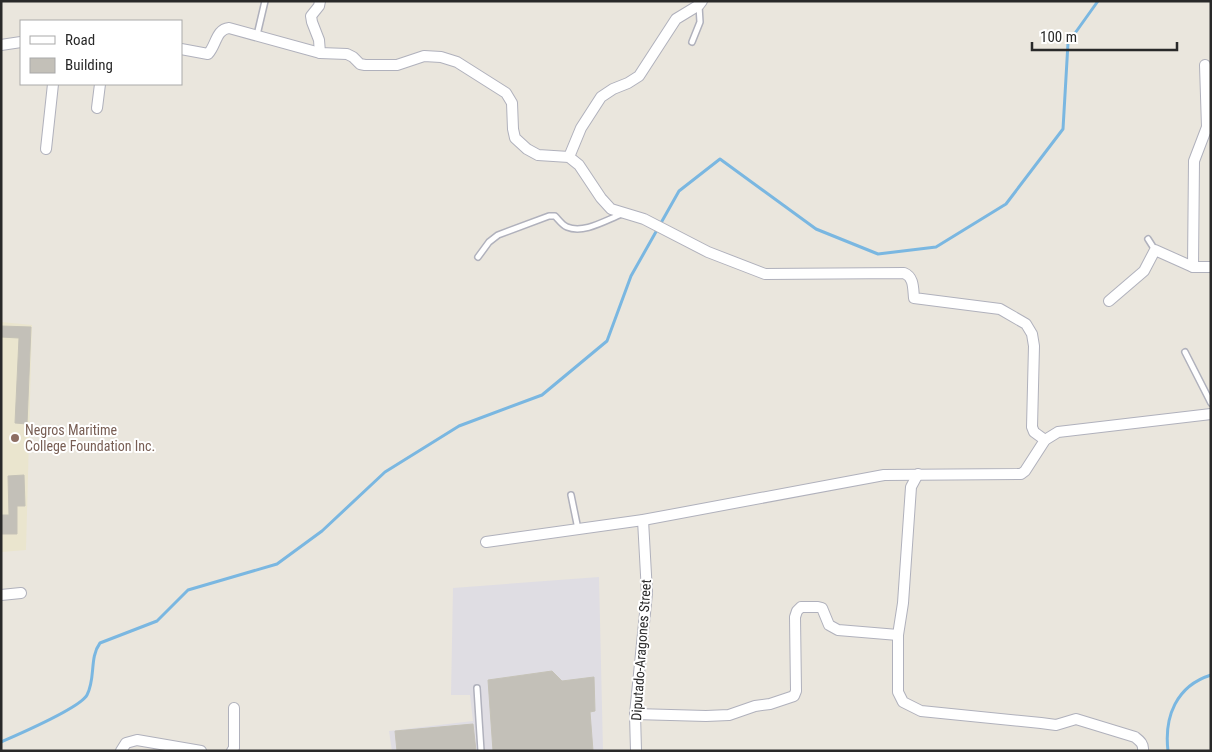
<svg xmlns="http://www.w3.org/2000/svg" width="1212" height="752" viewBox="0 0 1212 752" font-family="'Roboto Condensed',sans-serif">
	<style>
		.industrial { fill: #dfdde3 }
		.education { fill: #eae5ce }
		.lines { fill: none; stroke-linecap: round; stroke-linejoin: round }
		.stream { stroke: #7ab7e1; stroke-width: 3 }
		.building { fill: #c3c0b8; stroke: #c5c2b7 }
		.service-casing { stroke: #b0b1bc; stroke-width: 8 }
		.minor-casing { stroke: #b0b1bc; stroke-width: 12 }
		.service { stroke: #fff; stroke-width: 5 }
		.minor { stroke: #fff; stroke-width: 10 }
		.education-dot { fill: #8d6e63; stroke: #fff; stroke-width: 2 }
		.labels { text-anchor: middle; stroke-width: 4; stroke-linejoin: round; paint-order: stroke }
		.education-label { font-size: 14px; fill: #785e54; stroke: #fff; text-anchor: start }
		.street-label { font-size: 14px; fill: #292929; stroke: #fff }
	</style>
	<rect width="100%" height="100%" fill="#eae6dd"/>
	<polygon class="industrial" points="599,577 603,751 392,751 389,731 473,721 470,695 451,695 453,588"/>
	<polygon class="education" points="1,322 32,325 26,550 1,552"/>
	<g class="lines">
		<g class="stream">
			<path d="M1,742c16,-7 79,-34 86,-47 9,-17 2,-37 13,-52l57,-22 31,-31 89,-26 45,-33 63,-59 74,-46 83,-31 65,-54 24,-65 48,-85 41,-32 96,70 62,25 58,-7 70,-43 57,-75 5,-86 30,-42"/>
			<path d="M1168,751c-4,-34 8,-65 43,-76"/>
		</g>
	</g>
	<g class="building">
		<polygon points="1,326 31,327 27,424 15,423 19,338 1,337"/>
		<polygon points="24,475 25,506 17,506 17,534 1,534 1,515 9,515 8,476"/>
		<polygon points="552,671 562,681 594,677 595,711 590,712 593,751 493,751 488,680"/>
		<polygon points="473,724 476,751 397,751 395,731"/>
	</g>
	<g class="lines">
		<g class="service-casing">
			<g id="service">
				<polyline points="257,35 265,1"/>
				<polyline points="692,42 700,22 699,6"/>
				<polyline points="1148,239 1155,250"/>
				<path d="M478,257l11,-15 9,-7 51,-19h6c4,4 7,9 12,11 17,7 39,-7 55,-13"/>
				<polyline points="1185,352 1211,403"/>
				<polyline points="571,495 578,529"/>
				<polyline points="477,688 481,751"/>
			</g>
		</g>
		<g class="minor-casing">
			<g id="minor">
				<polyline points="1,45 21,42"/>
				<path d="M181,49l27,5c8,-8 8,-25 21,-26l91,25 27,1 6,3 7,7 5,1h32l27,-9 17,1 16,5 49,31 6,10 1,26 2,9 12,11 11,6 31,2 10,8 22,33 10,11 33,10 64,33 57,22 139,-1c10,4 9,15 10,25l86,11 26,15 6,10 2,12 -2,81 2,5 11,8"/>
				<polyline points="320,53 319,40 312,22 311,16 319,6 320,1"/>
				<polyline points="97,108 100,84"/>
				<polyline points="46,149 53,84"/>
				<polyline points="569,157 581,128 601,97 613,89 628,83 639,76 676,19 699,5 702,1"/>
				<polyline points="1193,267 1194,161 1207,127 1205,65"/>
				<polyline points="1109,301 1144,271 1155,250 1193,267 1211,267"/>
				<path d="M918,474l-7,13 -8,116 -5,32v57l5,10 18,9 120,12 15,2 20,-6 59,18c5,4 9,7 8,14"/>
				<polyline points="486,542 643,520 884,475 1021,474 1025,471 1045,440 1058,432 1211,414"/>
				<polyline points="1,595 21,593"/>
				<polyline points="635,714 706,716 729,715 755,706 770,704 794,696 796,691 795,617 797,611 801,607 818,607 822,608 829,625 838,630 898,635"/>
				<polyline points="121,751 126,743 137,740 201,751"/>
				<polyline points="232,751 234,748 234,708"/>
				<polyline points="636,751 635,714 647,593 643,520"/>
			</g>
		</g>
		<use href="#service" class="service"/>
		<use href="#minor" class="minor"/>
	</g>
	<circle class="education-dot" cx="15" cy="438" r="5"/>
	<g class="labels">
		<g class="education-label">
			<text x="25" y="435">Negros Maritime<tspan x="25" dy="16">College Foundation Inc.</tspan></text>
		</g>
		<g class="street-label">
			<text transform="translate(641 650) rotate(-86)" y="5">Diputado-Aragones Street</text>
		</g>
	</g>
	<rect width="1212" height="752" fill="none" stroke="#292929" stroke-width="5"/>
	<rect x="20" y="20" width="162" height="65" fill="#ffffff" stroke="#a9a9a9"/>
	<rect x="30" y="36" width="25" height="8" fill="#ffffff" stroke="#a9a9a9"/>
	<text x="65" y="45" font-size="15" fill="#292929">Road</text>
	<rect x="30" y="58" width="25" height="15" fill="#c3c0b8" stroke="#a9a9a9"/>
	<text x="65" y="70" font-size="15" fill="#292929">Building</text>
	<path d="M1032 42v8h145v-8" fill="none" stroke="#292929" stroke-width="2.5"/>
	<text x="1040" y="42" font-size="15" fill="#292929" stroke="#ffffff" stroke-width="4" paint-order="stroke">100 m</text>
</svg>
